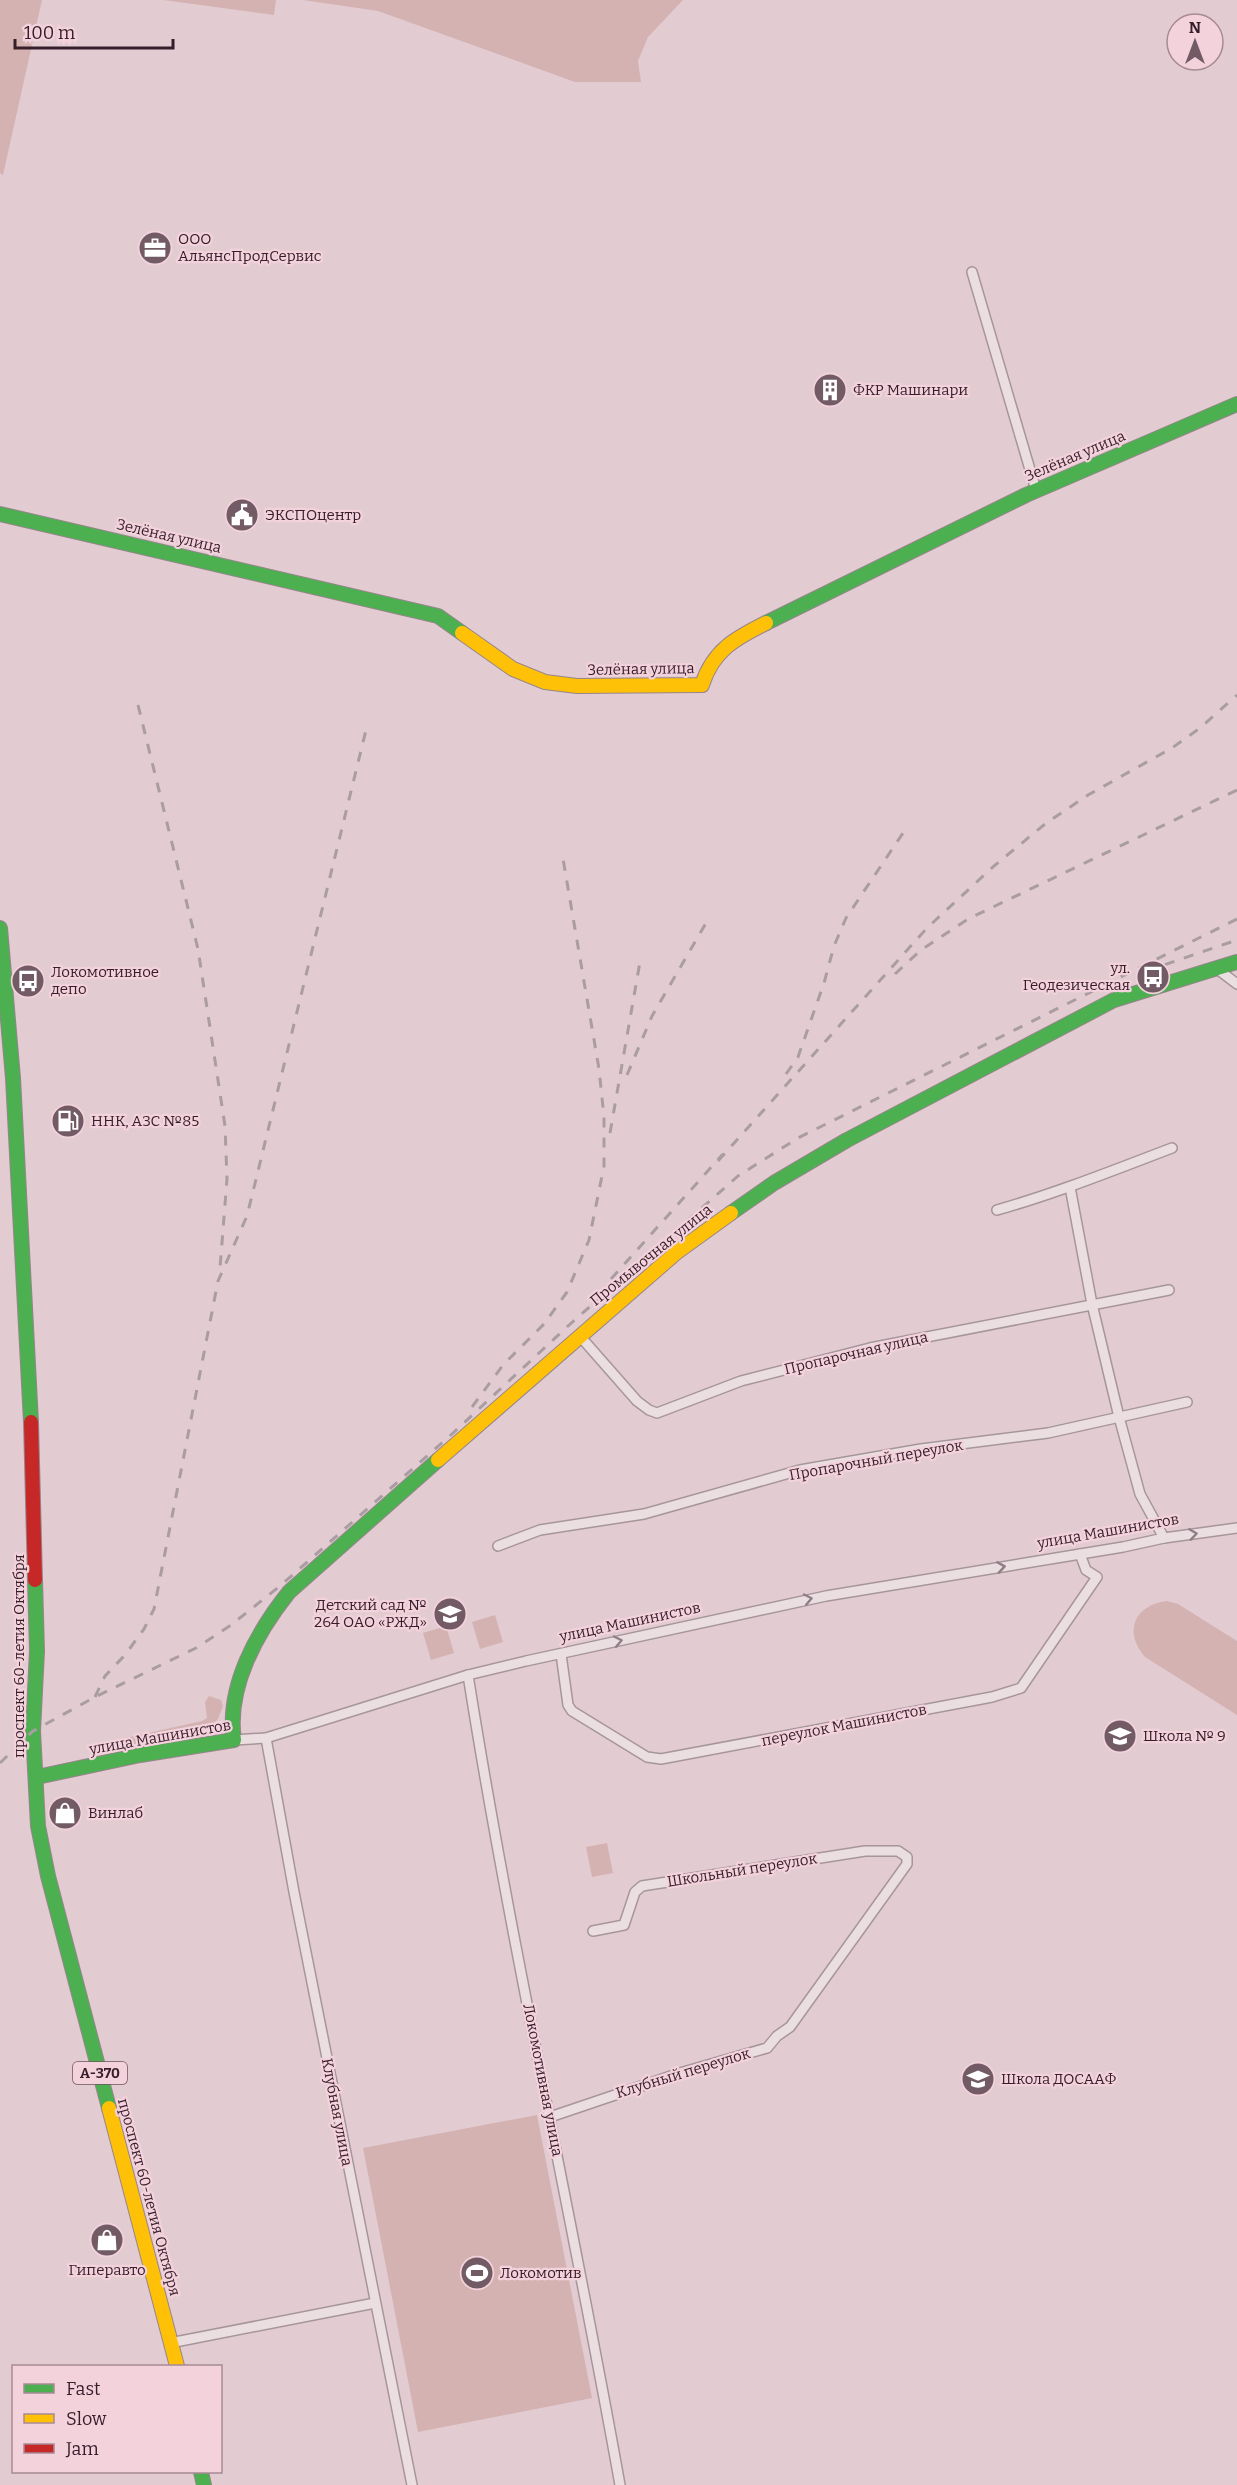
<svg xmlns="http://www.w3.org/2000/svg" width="1237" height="2485" viewBox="0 0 1237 2485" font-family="Bitter,serif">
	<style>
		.green { fill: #d4b2b2 }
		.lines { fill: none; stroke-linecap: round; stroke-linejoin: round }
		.street-casing { stroke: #a7959c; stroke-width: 12 }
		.fast-casing { stroke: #97858c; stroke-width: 16 }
		.slow-casing { stroke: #97858c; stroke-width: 16 }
		.jam-casing { stroke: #97858c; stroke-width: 16 }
		.street { stroke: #eadee1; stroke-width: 9 }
		.fast { stroke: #4caf50; stroke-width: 14 }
		.slow { stroke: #ffc107; stroke-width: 14 }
		.jam { stroke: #c62828; stroke-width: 14 }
		.rail { stroke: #aa9da2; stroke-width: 3; stroke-dasharray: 10 10; stroke-linecap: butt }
		.oneway { stroke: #907e86 }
		.labels { text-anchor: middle; stroke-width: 4.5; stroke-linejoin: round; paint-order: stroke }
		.shield { fill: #f3d2dc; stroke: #6e545f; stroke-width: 1.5 }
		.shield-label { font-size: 14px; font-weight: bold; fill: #351e2a }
		.poi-label { font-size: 15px; fill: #351e2a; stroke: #f3d2dc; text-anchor: start }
		.street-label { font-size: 15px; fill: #351e2a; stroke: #f3d2dc }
	</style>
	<rect width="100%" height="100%" fill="#e2ccd2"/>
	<g class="green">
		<polygon points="0,0 42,0 3,175 0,173"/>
		<polygon points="163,0 276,0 274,15"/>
		<polygon points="303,0 683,0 648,37 638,61 641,82 575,82 378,11"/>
		<path d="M1167,1601l11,3 59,37v74l-92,-58c-22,-25 -11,-52 22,-56z"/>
		<polygon points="495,1615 503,1642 480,1649 472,1622"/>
		<polygon points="446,1626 454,1653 431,1660 423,1633"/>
		<polygon points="209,1696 221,1700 223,1706 218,1719 209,1728 116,1748 103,1743 202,1721 207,1718 205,1702"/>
		<polygon points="607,1843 613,1873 592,1877 586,1847"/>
		<polygon points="537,2115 592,2398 418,2432 363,2148"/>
	</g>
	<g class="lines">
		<g class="street-casing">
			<g id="street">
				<polyline points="972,272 1036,490"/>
				<polyline points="1216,968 1237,984"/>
				<polyline points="1070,1187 1092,1304 1119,1417 1140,1494 1164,1538"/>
				<path d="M997,1210c60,-17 117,-40 175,-62"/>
				<polyline points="579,1335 637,1401 649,1410 657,1413 741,1381 870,1348 1169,1290"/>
				<polyline points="498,1546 540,1530 644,1514 800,1470 921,1449 1048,1433 1187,1402"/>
				<polyline points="561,1654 568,1705 572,1711 647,1757 661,1759 992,1697 1021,1688 1097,1577 1086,1570 1080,1554"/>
				<path d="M468,1675c43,272 104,540 152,810"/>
				<polyline points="266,1738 294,1892 412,2485"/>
				<polyline points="234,1740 266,1738 468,1675 526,1661 826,1596 1123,1547 1164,1538 1237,1528"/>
				<polyline points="550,2117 680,2073 767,2048 777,2036 790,2027 907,1864 907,1857 898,1851 865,1851 642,1886 635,1892 624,1925 593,1931"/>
				<polyline points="170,2343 375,2303"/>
			</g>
		</g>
		<g class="fast-casing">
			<g id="fast">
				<polyline points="0,514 438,616 462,633"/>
				<polyline points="766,623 1026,495 1237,404"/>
				<polyline points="0,928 13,1078 31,1422"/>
				<polyline points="731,1213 774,1183 847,1140 1114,1000 1237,962"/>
				<polyline points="35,1580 37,1651 33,1731 38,1826 48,1876 109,2108"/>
				<path d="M37,1777l103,-22 94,-15c-8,-53 23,-108 55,-148l149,-132"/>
				<polyline points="201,2472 204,2485"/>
			</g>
		</g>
		<g class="slow-casing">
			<g id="slow">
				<path d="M462,633l51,36 32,13 32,4 125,-1c11,-35 34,-47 64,-62"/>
				<polyline points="438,1460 677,1252 731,1213"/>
				<polyline points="109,2108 177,2366"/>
			</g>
		</g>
		<g class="jam-casing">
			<polyline id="jam" points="31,1422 35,1580"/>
		</g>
		<use href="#street" class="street"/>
		<use href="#fast" class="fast"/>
		<use href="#slow" class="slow"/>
		<use href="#jam" class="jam"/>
		<g class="rail">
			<polyline points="138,705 198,949 225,1126 227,1179 220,1268"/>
			<polyline points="1146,971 1237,940"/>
			<polyline points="895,974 921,950 968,919 1237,790"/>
			<polyline points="786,1074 798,1057 824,983 834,946 846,918 903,833"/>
			<polyline points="627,1075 652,1016 706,923"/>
			<polyline points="610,1133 641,956"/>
			<polyline points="718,1161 927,928 994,866 1045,824 1088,795 1172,748 1200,728 1237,695"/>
			<polyline points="611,1279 723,1154"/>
			<polyline points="472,1407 503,1365 544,1324 567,1292 589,1240 604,1166 604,1117 599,1069 562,853"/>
			<polyline points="95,1697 105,1676 125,1655 144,1629 154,1609 218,1281 247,1216 367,726"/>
			<polyline points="0,1763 33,1731 95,1697 196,1648 231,1625 280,1586 452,1434 568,1326 738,1176 798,1138 1237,919"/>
		</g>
	</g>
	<defs><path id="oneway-chevron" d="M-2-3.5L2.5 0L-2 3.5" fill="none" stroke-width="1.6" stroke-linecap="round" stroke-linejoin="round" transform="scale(1.5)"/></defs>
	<g class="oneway">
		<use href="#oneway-chevron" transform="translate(1193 1534) rotate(-8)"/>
		<use href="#oneway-chevron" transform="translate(1001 1567) rotate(-9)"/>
		<use href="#oneway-chevron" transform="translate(808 1599) rotate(-12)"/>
		<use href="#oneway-chevron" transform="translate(618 1641) rotate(-12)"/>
	</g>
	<defs>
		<g id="office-disc" transform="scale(1.725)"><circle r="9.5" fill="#725b65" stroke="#f3d2dc"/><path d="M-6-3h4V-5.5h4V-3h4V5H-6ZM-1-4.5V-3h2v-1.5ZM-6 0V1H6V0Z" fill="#fff"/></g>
		<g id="building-disc" transform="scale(1.725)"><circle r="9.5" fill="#725b65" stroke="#f3d2dc"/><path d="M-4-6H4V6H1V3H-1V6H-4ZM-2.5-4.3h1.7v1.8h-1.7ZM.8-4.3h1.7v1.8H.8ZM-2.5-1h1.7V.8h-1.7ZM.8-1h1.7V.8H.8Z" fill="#fff"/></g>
		<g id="civic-disc" transform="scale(1.725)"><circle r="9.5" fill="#725b65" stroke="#f3d2dc"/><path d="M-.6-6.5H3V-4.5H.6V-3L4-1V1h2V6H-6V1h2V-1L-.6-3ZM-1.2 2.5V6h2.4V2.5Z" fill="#fff"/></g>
		<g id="bus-disc" transform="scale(1.725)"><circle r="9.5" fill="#725b65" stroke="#f3d2dc"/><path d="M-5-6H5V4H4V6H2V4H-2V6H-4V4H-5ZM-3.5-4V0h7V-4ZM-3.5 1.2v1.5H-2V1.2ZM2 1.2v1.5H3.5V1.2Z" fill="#fff"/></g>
		<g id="fuel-disc" transform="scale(1.725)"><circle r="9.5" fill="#725b65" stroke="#f3d2dc"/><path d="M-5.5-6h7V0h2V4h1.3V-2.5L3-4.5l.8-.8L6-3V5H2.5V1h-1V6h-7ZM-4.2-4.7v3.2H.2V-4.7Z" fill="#fff"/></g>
		<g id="school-disc" transform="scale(1.725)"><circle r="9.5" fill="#725b65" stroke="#f3d2dc"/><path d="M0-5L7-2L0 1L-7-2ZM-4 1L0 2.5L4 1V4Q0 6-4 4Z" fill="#fff"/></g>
		<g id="shop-disc" transform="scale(1.725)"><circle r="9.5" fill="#725b65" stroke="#f3d2dc"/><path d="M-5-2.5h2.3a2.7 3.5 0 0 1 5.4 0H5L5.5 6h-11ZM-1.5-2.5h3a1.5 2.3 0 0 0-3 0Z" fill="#fff"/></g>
		<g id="university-disc" transform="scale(1.725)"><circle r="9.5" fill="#725b65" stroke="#f3d2dc"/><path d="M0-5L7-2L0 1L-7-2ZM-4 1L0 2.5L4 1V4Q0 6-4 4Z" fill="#fff"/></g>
		<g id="stadium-disc" transform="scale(1.725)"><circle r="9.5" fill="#725b65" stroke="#f3d2dc"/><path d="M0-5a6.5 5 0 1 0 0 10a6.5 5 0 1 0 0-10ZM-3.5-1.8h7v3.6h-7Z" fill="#fff"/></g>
	</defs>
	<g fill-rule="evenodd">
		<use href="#office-disc" x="155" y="248"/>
		<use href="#building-disc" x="830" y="390"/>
		<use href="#civic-disc" x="242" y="515"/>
		<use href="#bus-disc" x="1153" y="977"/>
		<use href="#bus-disc" x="28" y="981"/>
		<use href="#fuel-disc" x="68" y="1121"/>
		<use href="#school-disc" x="450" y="1614"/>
		<use href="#school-disc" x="1120" y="1736"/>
		<use href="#shop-disc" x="65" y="1813"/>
		<use href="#university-disc" x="978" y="2079"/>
		<use href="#shop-disc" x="107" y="2240"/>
		<use href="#stadium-disc" x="477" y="2273"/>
	</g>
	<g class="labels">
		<rect class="shield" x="73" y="2062" width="54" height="22" rx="4.5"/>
		<g class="shield-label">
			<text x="100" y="2078">А-370</text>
		</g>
		<g class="poi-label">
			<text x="178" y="244">ООО<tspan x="178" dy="17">АльянсПродСервис</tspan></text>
			<text x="853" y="395">ФКР Машинари</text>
			<text x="265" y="520">ЭКСПОцентр</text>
			<text x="1130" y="973" text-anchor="end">ул.<tspan x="1130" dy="17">Геодезическая</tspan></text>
			<text x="51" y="977">Локомотивное<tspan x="51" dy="17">депо</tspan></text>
			<text x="91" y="1126">ННК, АЗС №85</text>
			<text x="427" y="1610" text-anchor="end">Детский сад №<tspan x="427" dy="17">264 ОАО «РЖД»</tspan></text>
			<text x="1143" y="1741">Школа № 9</text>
			<text x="88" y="1818">Винлаб</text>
			<text x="1001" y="2084">Школа ДОСААФ</text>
			<text x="107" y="2275" text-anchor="middle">Гиперавто</text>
			<text x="500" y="2278">Локомотив</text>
		</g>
		<g class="street-label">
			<text transform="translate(1075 456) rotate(-23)" y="5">Зелёная улица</text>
			<text transform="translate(169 536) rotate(13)" y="5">Зелёная улица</text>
			<text transform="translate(641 669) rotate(-1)" y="5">Зелёная улица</text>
			<text transform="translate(651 1255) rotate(-39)" y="5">Промывочная улица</text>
			<text transform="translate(856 1353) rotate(-13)" y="5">Пропарочная улица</text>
			<text transform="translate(876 1460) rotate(-10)" y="5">Пропарочный переулок</text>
			<text transform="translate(1108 1531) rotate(-10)" y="5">улица Машинистов</text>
			<text transform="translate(630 1622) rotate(-12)" y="5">улица Машинистов</text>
			<text transform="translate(19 1656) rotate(-90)" y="5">проспект 60-летия Октября</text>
			<text transform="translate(844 1725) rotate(-11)" y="5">переулок Машинистов</text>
			<text transform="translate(160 1737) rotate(-10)" y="5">улица Машинистов</text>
			<text transform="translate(742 1870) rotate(-9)" y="5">Школьный переулок</text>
			<text transform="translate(683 2073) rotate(-17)" y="5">Клубный переулок</text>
			<text transform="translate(543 2080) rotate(79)" y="5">Локомотивная улица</text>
			<text transform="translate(337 2112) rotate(79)" y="5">Клубная улица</text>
			<text transform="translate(149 2197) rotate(75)" y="5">проспект 60-летия Октября</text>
		</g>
	</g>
	<rect x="12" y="2365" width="210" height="108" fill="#f3d2dc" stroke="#a78a95" stroke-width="1.5"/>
	<rect x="24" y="2384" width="30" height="9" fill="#4caf50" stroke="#a78a95" stroke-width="1.5"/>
	<text x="66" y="2395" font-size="18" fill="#351e2a">Fast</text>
	<rect x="24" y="2414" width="30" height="9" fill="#ffc107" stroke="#a78a95" stroke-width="1.5"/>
	<text x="66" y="2425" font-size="18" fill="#351e2a">Slow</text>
	<rect x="24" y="2444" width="30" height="9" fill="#c62828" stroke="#a78a95" stroke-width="1.5"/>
	<text x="66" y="2455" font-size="18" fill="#351e2a">Jam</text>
	<g transform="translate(1195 42)"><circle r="28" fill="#f3d2dc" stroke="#a78a95" stroke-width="1.5"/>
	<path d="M0-4.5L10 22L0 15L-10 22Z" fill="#725b65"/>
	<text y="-9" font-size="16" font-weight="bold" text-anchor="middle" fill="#351e2a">N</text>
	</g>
	<path d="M15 39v9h158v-9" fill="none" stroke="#351e2a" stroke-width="3"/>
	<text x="24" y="39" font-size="18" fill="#351e2a" stroke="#f3d2dc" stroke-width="4.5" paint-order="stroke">100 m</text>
</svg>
